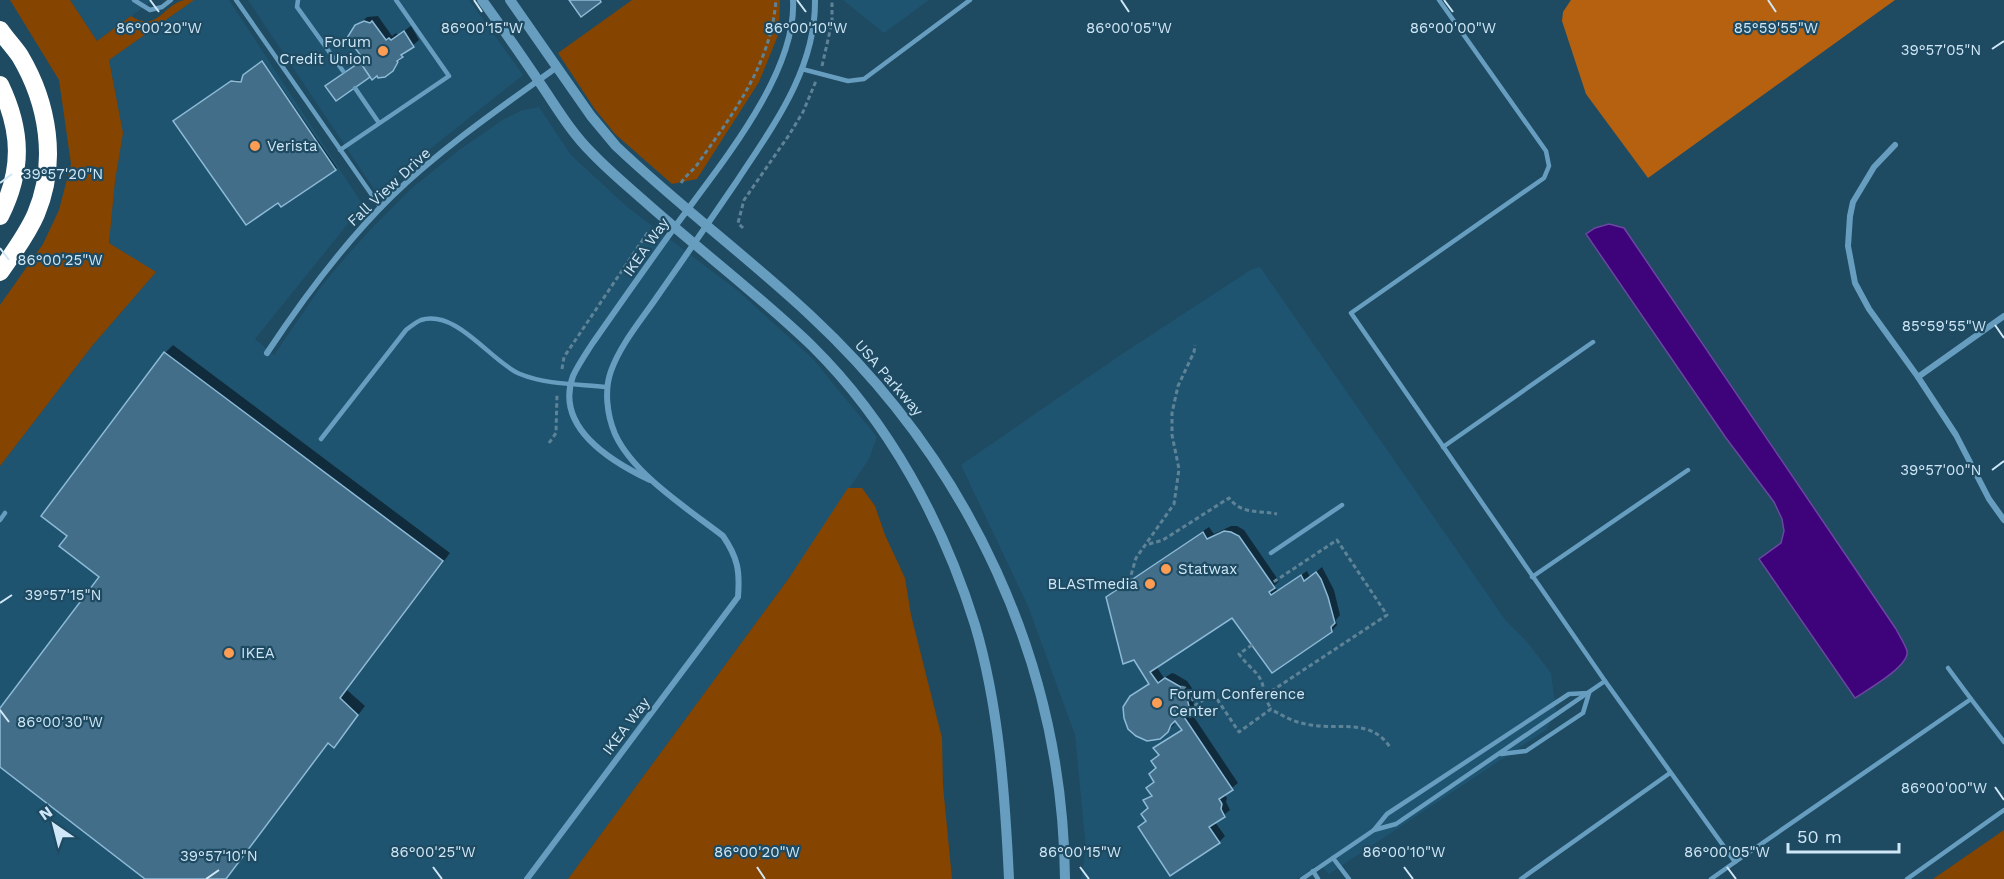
<svg xmlns="http://www.w3.org/2000/svg" width="2004" height="879" viewBox="0 0 2004 879" font-family="'Work Sans',sans-serif">
	<style>
		.built { fill: #1f5471 }
		.green { fill: #854400 }
		.forest { fill: #b56110 }
		.water { fill: #3e027b; stroke: #6a47a0; stroke-width: 1.5 }
		.shadow { fill: #0007 }
		.building { fill: #436e89; stroke: #8cbad7; stroke-width: 1.5 }
		.lines { fill: none; stroke-linecap: round; stroke-linejoin: round }
		.path { stroke: #5e8397; stroke-width: 3; stroke-dasharray: 4.5 3; stroke-linecap: butt }
		.service { stroke: #679ec0; stroke-width: 4.5 }
		.minor { stroke: #679ec0; stroke-width: 6 }
		.tertiary { stroke: #679ec0; stroke-width: 10 }
		.motorway { stroke: #fff; stroke-width: 18 }
		.ticks { fill: none; stroke: #cfe7f6; stroke-width: 2 }
		.poi-dot { fill: #fc9d53; stroke: #1e4a62; stroke-width: 2 }
		.labels { text-anchor: middle; stroke-width: 4.5; stroke-linejoin: round; paint-order: stroke }
		.poi-label { font-size: 15px; fill: #cfe7f6; stroke: #1e4a62; text-anchor: start }
		.street-label { font-size: 15px; fill: #cfe7f6; stroke: #1e4a62 }
		.ticks-label { font-size: 15px; text-anchor: middle; fill: #cfe7f6; stroke: #1e4a62; stroke-width: 4.5; stroke-linejoin: round; paint-order: stroke }
	</style>
	<rect width="100%" height="100%" fill="#1e4a62"/>
	<g class="built">
		<polygon points="70,0 153,0 97,41"/>
		<polygon points="193,0 229,0 363,205 255,339 274,355 320,288 344,259 371,229 412,188 459,150 504,119 523,110 539,107 571,155 626,206 737,290 813,359 877,437 869,459 789,578 568,879 0,879 0,466 92,346 155,273 109,243 115,181 123,133 109,60"/>
		<polygon points="248,0 469,0 523,75 400,173 378,195"/>
		<polygon points="843,0 929,0 884,33"/>
		<polygon points="1260,267 1506,621 1527,642 1551,673 1556,711 1546,730 1329,874 1319,864 1297,879 1081,879 1086,849 1075,735 1028,606 961,465 1119,356 1252,269"/>
	</g>
	<g class="green">
		<path d="M10,0h60l27,41 34,-25c26,17 32,-11 53,-16 3,0 6,0 10,0l-85,60 14,73 -8,48 -6,62 47,29 -64,74 -92,120v-161l43,-61 16,-34 12,-46 -12,-84z"/>
		<polygon points="632,0 780,0 779,33 759,82 697,179 672,184 615,134 594,108 558,53"/>
		<polygon points="848,488 862,488 875,506 885,535 905,578 911,615 942,738 943,786 952,879 568,879 789,578"/>
		<polygon points="2004,830 2004,879 1933,879"/>
	</g>
	<polygon class="forest" points="1571,0 1895,0 1648,178 1586,94 1562,21 1563,12"/>
	<path class="water" d="M1609,224l15,4 272,401c3,6 9,15 11,22 3,15 -40,39 -52,47l-96,-139 22,-16 3,-12 -2,-12 -8,-17 -48,-64 -140,-204 9,-6z"/>
	<g class="shadow">
		<polygon points="378,16 392,36 396,33 398,35 411,26 419,40 407,50 395,67 362,62 363,57 359,24 367,17"/>
		<polygon points="263,61 337,168 282,205 176,120 234,80 243,81 246,73"/>
		<polygon points="173,345 450,553 347,690 365,706 334,746 329,742 226,879 148,879 0,765 0,710 101,576 69,535 165,353"/>
		<polygon points="1231,526 1237,526 1244,530 1279,581 1274,586 1278,591 1307,571 1310,577 1322,567 1334,590 1340,615 1336,620 1337,625 1332,631 1233,616 1156,666 1164,678 1172,673 1175,674 1187,681 1192,688 1194,706 1190,711 1238,783 1224,794 1227,798 1226,802 1230,810 1215,822 1225,836 1219,842 1140,827 1147,820 1149,807 1145,801 1152,794 1158,768 1160,755 1155,748 1182,729 1175,719 1174,725 1167,731 1131,697 1150,683 1108,597 1114,591 1209,527 1214,534"/>
	</g>
	<g class="building">
		<polygon points="569,0 600,0 601,2 581,17"/>
		<polygon points="364,21 370,23 372,21 386,40 389,38 391,40 404,31 414,47 401,55 403,57 397,61 398,62 393,71 385,77 378,78 377,76 372,80 358,60 362,57 347,38 355,25"/>
		<polygon points="262,61 336,170 281,207 278,203 246,225 173,121 231,81 241,82 243,75"/>
		<polygon points="360,62 370,77 336,101 325,86"/>
		<polygon points="164,352 443,561 340,698 358,715 334,748 328,743 226,879 145,879 0,767 0,708 99,577 59,546 67,536 41,516"/>
		<polygon points="1224,531 1231,532 1239,536 1275,588 1269,592 1271,595 1301,575 1304,581 1316,572 1321,579 1328,597 1335,623 1331,627 1332,632 1272,673 1232,618 1150,672 1158,683 1165,678 1181,687 1186,695 1189,706 1189,714 1184,717 1233,790 1219,799 1222,804 1221,809 1225,817 1209,827 1220,843 1170,876 1138,827 1146,821 1141,814 1148,808 1143,800 1152,796 1146,788 1154,782 1149,774 1156,768 1151,761 1159,755 1153,748 1182,730 1175,721 1171,725 1168,732 1160,739 1147,741 1136,736 1128,729 1124,718 1123,707 1130,696 1149,684 1134,660 1123,664 1106,597 1203,532 1207,539"/>
	</g>
	<g class="lines">
		<g class="path">
			<polyline points="822,66 832,22 832,0"/>
			<path d="M681,183c5,-8 13,-13 18,-21 36,-51 72,-99 77,-162"/>
			<polyline points="743,228 738,223 744,200 789,135 803,112 816,81"/>
			<polyline points="562,369 564,357 648,232"/>
			<polyline points="549,443 556,433 557,395"/>
			<path d="M1149,544l14,-4 66,-42c13,17 29,12 48,16"/>
			<polyline points="1129,582 1136,558 1174,504 1179,469 1172,435 1172,413 1178,386 1194,352 1195,345"/>
			<path d="M1252,645l-13,9c12,17 25,19 25,42l123,-81 -50,-75 -65,43"/>
			<path d="M1181,687l4,1 11,17 17,-12 26,39 32,-23c13,8 25,14 40,16 30,5 59,-7 79,22"/>
			<polyline points="1264,696 1271,709"/>
		</g>
		<g class="service">
			<polyline points="134,0 150,10 162,7 171,0"/>
			<polyline points="236,0 381,208"/>
			<polyline points="298,0 297,7 343,71"/>
			<polyline points="1439,0 1546,151 1549,166 1544,178 1351,313 1605,681"/>
			<polyline points="802,69 848,81 864,79 970,0"/>
			<polyline points="355,88 379,123"/>
			<polyline points="340,150 449,76 396,0"/>
			<path d="M321,439l85,-109c4,-3 10,-8 15,-10 36,-11 70,42 99,54 27,11 59,10 87,13"/>
			<polyline points="1443,447 1593,342"/>
			<polyline points="0,520 5,513"/>
			<polyline points="1271,553 1342,505"/>
			<polyline points="1532,577 1688,470"/>
			<polyline points="1948,668 1971,699"/>
			<polyline points="1501,754 1526,751 1583,713 1589,693"/>
			<polyline points="1374,830 1396,824 1605,681 1735,862 1711,879"/>
			<polyline points="1333,858 1349,879"/>
			<polyline points="1735,862 1971,699 2004,742"/>
			<polyline points="1313,871 1318,879"/>
			<polyline points="1302,879 1374,830 1387,814 1569,694 1589,693"/>
			<polyline points="1521,879 1670,773"/>
			<polyline points="1907,879 2004,810"/>
		</g>
		<g class="minor">
			<polyline points="1895,145 1874,167 1853,202 1850,216 1848,246 1855,283 1869,309 1918,377 1956,435 1989,499 2004,520"/>
			<path d="M267,353c37,-56 77,-110 125,-157 50,-48 108,-88 165,-129"/>
			<polyline points="1918,377 2004,316"/>
			<path d="M650,480c-38,-18 -96,-52 -77,-104 5,-11 12,-21 19,-32 28,-40 56,-80 85,-120 42,-58 120,-150 116,-224"/>
			<path d="M527,879l211,-282c2,-26 0,-39 -15,-61 -35,-27 -90,-62 -108,-102 -8,-19 -11,-44 -4,-63 10,-28 32,-53 48,-77 26,-37 52,-75 78,-113 36,-55 79,-112 78,-181"/>
		</g>
		<g class="tertiary">
			<path d="M482,0c22,30 43,61 64,92 14,21 27,42 45,60 16,17 34,32 51,47 56,50 116,95 170,147 77,76 131,176 163,279 24,81 30,170 34,254"/>
			<path d="M510,0l81,116 25,30c62,59 132,111 195,170 158,147 252,346 254,563"/>
		</g>
		<g class="motorway">
			<path d="M0,30c6,9 14,17 20,26 28,47 38,106 16,158 -9,21 -23,39 -36,58"/>
			<path d="M0,85c22,46 23,85 0,131"/>
		</g>
	</g>
	<path class="ticks" d="M150,0l9,12M474,0l8,12M797,0l9,12M1121,0l8,12M1444,0l9,12M1768,0l8,12M1992,49l12,-8M0,183l12,-9M0,248l9,12M1995,325l9,13M1992,470l12,-9M0,603l12,-8M0,710l9,12M1995,787l9,13M433,867l9,12M757,867l8,12M1080,867l9,12M1404,867l9,12M1727,867l9,12M206,879l13,-9"/>
	<g class="poi-dot">
		<circle cx="383" cy="51" r="6"/>
		<circle cx="255" cy="146" r="6"/>
		<circle cx="1166" cy="569" r="6"/>
		<circle cx="1150" cy="584" r="6"/>
		<circle cx="229" cy="653" r="6"/>
		<circle cx="1157" cy="703" r="6"/>
	</g>
	<g class="labels">
		<g class="poi-label">
			<text x="371" y="47" text-anchor="end">Forum<tspan x="371" dy="17">Credit Union</tspan></text>
			<text x="267" y="151">Verista</text>
			<text x="1178" y="574">Statwax</text>
			<text x="1138" y="589" text-anchor="end">BLASTmedia</text>
			<text x="241" y="658">IKEA</text>
			<text x="1169" y="699">Forum Conference<tspan x="1169" dy="17">Center</tspan></text>
		</g>
		<g class="street-label">
			<text transform="translate(389 187) rotate(-43)" y="5">Fall View Drive</text>
			<text transform="translate(646 247) rotate(-55)" y="5">IKEA Way</text>
			<text transform="translate(889 378) rotate(49)" y="5">USA Parkway</text>
			<text transform="translate(626 726) rotate(-53)" y="5">IKEA Way</text>
		</g>
	</g>
	<g class="ticks-label">
		<text x="159" y="33">86°00'20"W</text>
		<text x="482" y="33">86°00'15"W</text>
		<text x="806" y="33">86°00'10"W</text>
		<text x="1129" y="33">86°00'05"W</text>
		<text x="1453" y="33">86°00'00"W</text>
		<text x="1776" y="33">85°59'55"W</text>
		<text x="1941" y="55">39°57'05"N</text>
		<text x="63" y="179">39°57'20"N</text>
		<text x="60" y="265">86°00'25"W</text>
		<text x="1944" y="331">85°59'55"W</text>
		<text x="1941" y="475">39°57'00"N</text>
		<text x="63" y="600">39°57'15"N</text>
		<text x="60" y="727">86°00'30"W</text>
		<text x="1944" y="793">86°00'00"W</text>
		<text x="433" y="857">86°00'25"W</text>
		<text x="757" y="857">86°00'20"W</text>
		<text x="1080" y="857">86°00'15"W</text>
		<text x="1404" y="857">86°00'10"W</text>
		<text x="1727" y="857">86°00'05"W</text>
		<text x="219" y="861">39°57'10"N</text>
	</g>
	<g transform="translate(54 825) rotate(325)" stroke="#1e4a62" stroke-width="4.5" paint-order="stroke">
	<path d="M0-4.5L10 22L0 15L-10 22Z" fill="#cfe7f6"/>
	<text y="-9" font-size="16" font-weight="bold" text-anchor="middle" fill="#cfe7f6">N</text>
	</g>
	<path d="M1788 843v9h111v-9" fill="none" stroke="#cfe7f6" stroke-width="3"/>
	<text x="1797" y="843" font-size="18" fill="#cfe7f6" stroke="#1e4a62" stroke-width="4.5" paint-order="stroke">50 m</text>
</svg>
